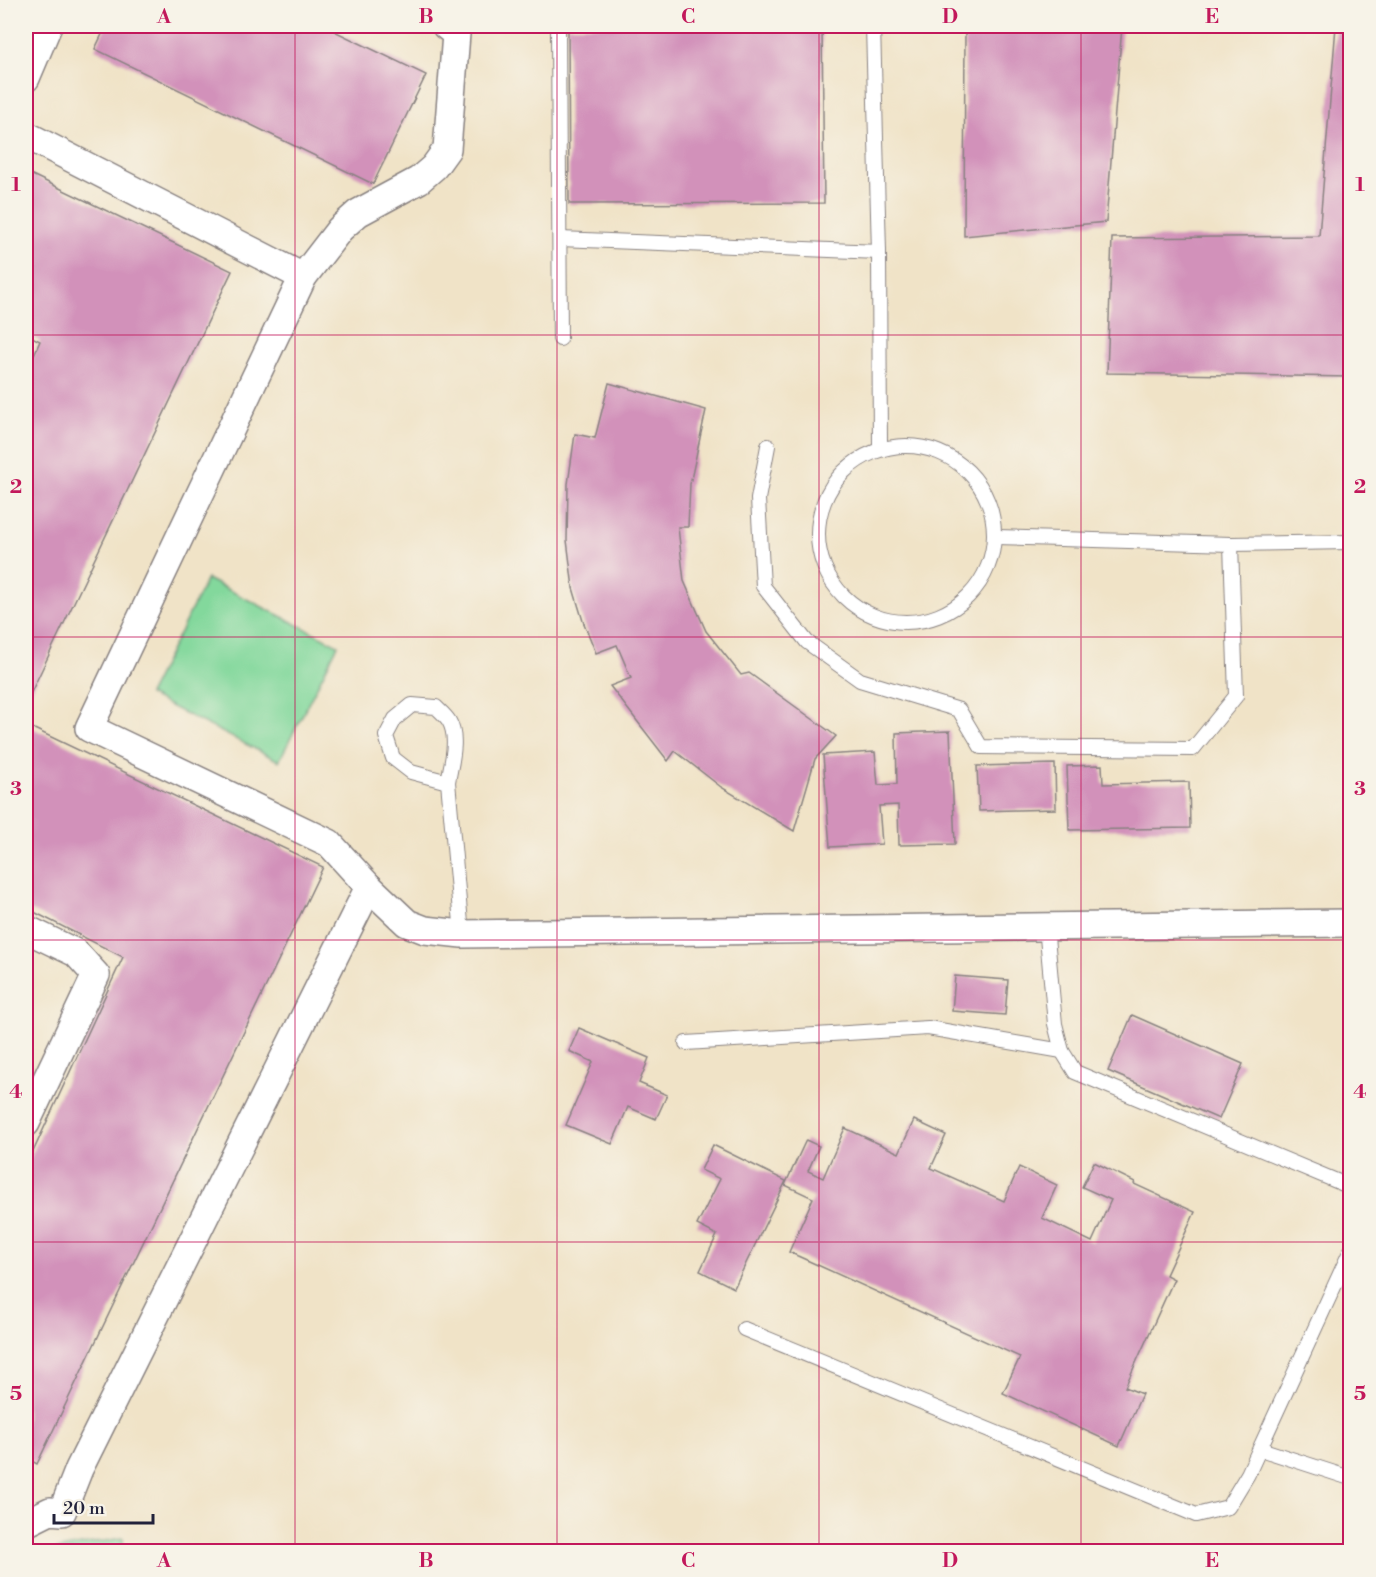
<svg xmlns="http://www.w3.org/2000/svg" width="1376" height="1577" viewBox="0 0 1376 1577" font-family="'Libre Bodoni',serif">
	<style>
		.green { fill: #83d89c; stroke: #527d6c; stroke-width: 1.5 }
		.building { fill: #d291ba }
		.lines { fill: none; stroke-linecap: round; stroke-linejoin: round }
		.lane-casing { stroke: #898281; stroke-width: 16 }
		.street-casing { stroke: #898281; stroke-width: 30 }
		.lane { stroke: #fff; stroke-width: 14 }
		.street { stroke: #fff; stroke-width: 27 }
		.grid { fill: none; stroke: #c2185b; stroke-width: 1.5; stroke-opacity: 0.55 }
		.neatline { fill: none; stroke: #c2185b; stroke-width: 2 }
		.grid-label { font-size: 20px; text-anchor: middle; font-weight: bold; fill: #c2185b }
	</style>
	<rect width="100%" height="100%" fill="#f7f3e8"/>
	<filter id="ink" filterUnits="userSpaceOnUse"><feTurbulence type="fractalNoise" baseFrequency=".0167" numOctaves="2"/><feDisplacementMap in="SourceGraphic" scale="12" xChannelSelector="R" yChannelSelector="G"/><feConvolveMatrix kernelMatrix="1 2 1 2 8 2 1 2 1" color-interpolation-filters="sRGB"/></filter>
	<filter id="wash" filterUnits="userSpaceOnUse"><feTurbulence type="fractalNoise" baseFrequency=".008" numOctaves="4" result="noise"/><feDisplacementMap in="SourceGraphic" scale="24" xChannelSelector="R" yChannelSelector="G"/><feGaussianBlur stdDeviation="1.35" result="paint"/><feColorMatrix in="noise" values="0 0 0 0 0 0 0 0 0 0 0 0 0 0 0 0 0 1.4 0 .05"/><feComposite in="paint" operator="in"/></filter>
	<g filter="url(#wash)">
		<rect width="100%" height="100%" fill="#f0e3c7"/>
		<g class="green">
			<polygon points="207,579 338,645 279,761 148,695"/>
			<polygon points="123,1538 123,1551 47,1551"/>
		</g>
		<g id="blocks">
			<g class="building">
				<polygon points="106,26 324,26 426,75 373,184 95,49"/>
				<polygon points="568,26 822,26 824,203 569,204"/>
				<polygon points="965,26 1122,26 1106,222 964,236"/>
				<polygon points="1336,26 1350,26 1350,377 1107,373 1112,238 1319,236"/>
				<polygon points="26,172 232,271 26,703 26,373 40,341 26,334"/>
				<polygon points="609,383 706,410 690,484 688,527 678,527 684,581 706,631 741,675 749,673 836,736 815,759 794,831 721,787 675,751 668,761 610,686 631,678 617,645 596,653 583,621 573,588 567,540 568,484 575,434 595,438"/>
				<polygon points="26,725 323,867 37,1464 26,1458 26,1167 123,957 26,908"/>
				<polygon points="950,731 955,844 899,845 898,805 879,806 882,844 830,847 823,755 875,752 878,785 897,784 896,733"/>
				<polygon points="1055,764 1056,809 979,811 977,766"/>
				<polygon points="1102,765 1103,784 1189,782 1190,828 1069,830 1067,766"/>
				<polygon points="955,976 1008,980 1005,1015 952,1011"/>
				<polygon points="1132,1015 1243,1064 1219,1119 1108,1071"/>
				<polygon points="579,1028 649,1058 639,1083 667,1095 656,1119 628,1107 612,1144 566,1125 593,1062 569,1051"/>
				<polygon points="914,1120 946,1135 931,1168 1004,1201 1019,1167 1057,1185 1042,1218 1092,1242 1111,1200 1082,1187 1094,1162 1135,1182 1134,1184 1195,1212 1166,1275 1174,1279 1125,1387 1142,1394 1119,1446 1003,1393 1020,1357 789,1252 813,1198 785,1185 806,1140 819,1146 808,1171 823,1178 845,1128 899,1153"/>
				<polygon points="713,1145 786,1181 734,1288 700,1271 717,1235 697,1225 720,1179 701,1170"/>
			</g>
		</g>
	</g>
	<g filter="url(#ink)">
		<use href="#blocks" fill-opacity="0" stroke="#898281" stroke-width="1.5"/>
		<g class="lines">
			<g class="lane-casing">
				<g id="lane">
					<polyline points="558,26 560,339"/>
					<polyline points="873,26 879,252 880,449"/>
					<polyline points="560,239 879,252"/>
					<polyline points="768,446 758,499 763,586 807,642 860,680 959,710 981,747 1193,749 1236,696 1231,544"/>
					<circle cx="906" cy="534" r="88"/>
					<polyline points="996,537 1231,544 1350,542"/>
					<path d="M448,782l-37,-10 -18,-14 -7,-22 9,-17 17,-14 24,2c4,4 10,9 13,14 10,17 2,43 -1,61l14,152"/>
					<polyline points="1046,926 1055,1024 1062,1051 1075,1072 1346,1185 1350,1190"/>
					<polyline points="686,1043 928,1028 1062,1051"/>
					<polyline points="744,1329 1196,1515 1228,1507 1248,1474 1350,1252"/>
					<polyline points="1260,1449 1350,1478"/>
				</g>
			</g>
			<g class="street-casing">
				<g id="street">
					<polyline points="26,78 48,26"/>
					<polyline points="26,135 303,277 89,728 329,843 369,887 407,923 425,930 462,934 1350,923"/>
					<polyline points="303,277 340,229 358,213 419,180 434,167 447,149 456,34 446,26"/>
					<polyline points="26,929 76,953 96,975 26,1123"/>
					<polyline points="26,1523 50,1511 62,1512 79,1469 369,887"/>
				</g>
			</g>
			<use href="#lane" class="lane"/>
			<use href="#street" class="street"/>
		</g>
	</g>
	<path class="grid" d="M295,26v1526M557,26v1526M819,26v1526M1081,26v1526M26,335h1324M26,637h1324M26,940h1324M26,1242h1324"/>
	<rect width="1376" height="1577" fill="none" stroke="#f7f3e8" stroke-width="66"/>
	<path d="M54 1514v9h99v-9" fill="none" stroke="#22223b" stroke-width="3"/>
	<text x="63" y="1514" font-size="18" fill="#22223b" stroke="#f7f3e8" stroke-width="4.5" paint-order="stroke">20 m</text>
	<rect x="33" y="33" width="1310" height="1511" class="neatline"/>
	<g class="grid-label">
		<text x="164" y="23">A</text>
		<text x="426" y="23">B</text>
		<text x="688" y="23">C</text>
		<text x="950" y="23">D</text>
		<text x="1212" y="23">E</text>
		<text x="16" y="191">1</text>
		<text x="1360" y="191">1</text>
		<text x="16" y="493">2</text>
		<text x="1360" y="493">2</text>
		<text x="16" y="795">3</text>
		<text x="1360" y="795">3</text>
		<text x="16" y="1098">4</text>
		<text x="1360" y="1098">4</text>
		<text x="16" y="1400">5</text>
		<text x="1360" y="1400">5</text>
		<text x="164" y="1567">A</text>
		<text x="426" y="1567">B</text>
		<text x="688" y="1567">C</text>
		<text x="950" y="1567">D</text>
		<text x="1212" y="1567">E</text>
	</g>
</svg>
